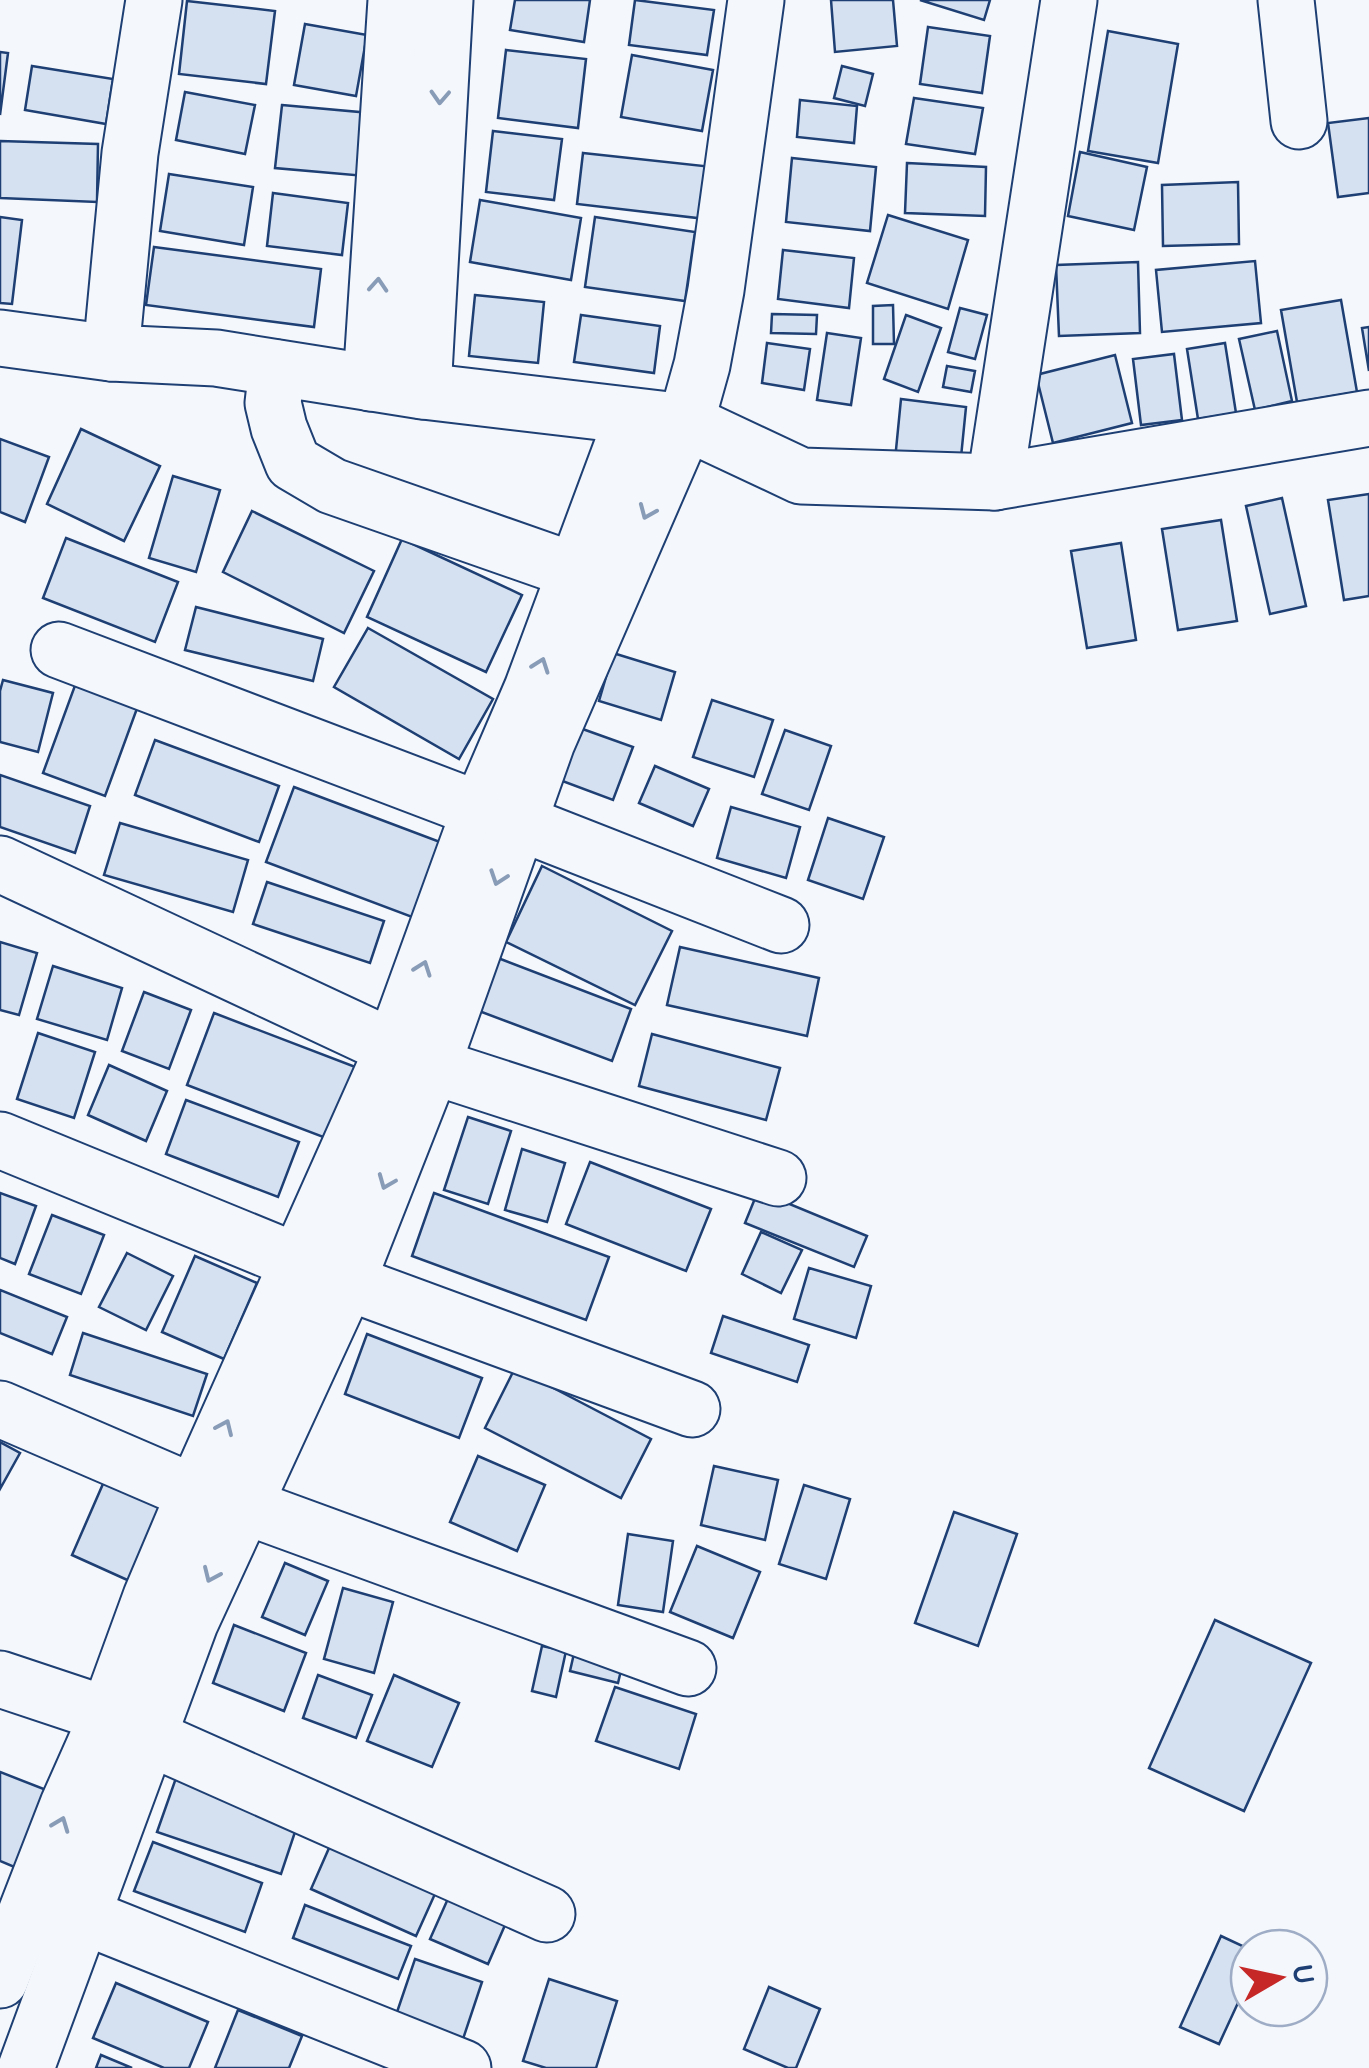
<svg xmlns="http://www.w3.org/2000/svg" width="1369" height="2068" viewBox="0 0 1369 2068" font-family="Quicksand,sans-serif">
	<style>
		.building { fill: #d5e0f0; stroke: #1d3f73; stroke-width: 2.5 }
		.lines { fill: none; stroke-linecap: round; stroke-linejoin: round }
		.minor-casing { stroke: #1d3f73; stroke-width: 59 }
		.minor { stroke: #f4f7fb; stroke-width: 55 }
		.oneway { stroke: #889bb7 }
	</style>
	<rect width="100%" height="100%" fill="#f4f7fb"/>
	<g class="building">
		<polygon points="515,0 590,0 584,42 510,30"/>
		<polygon points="635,0 714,10 707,55 629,45"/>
		<polygon points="831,0 893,0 897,46 835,52"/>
		<polygon points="920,0 990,0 984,20"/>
		<polygon points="187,1 275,11 266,84 179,74"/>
		<polygon points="305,24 367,35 356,96 294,85"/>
		<polygon points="928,27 990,36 982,93 920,84"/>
		<polygon points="1108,31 1178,44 1158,163 1088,151"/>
		<polygon points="506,50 586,59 578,128 498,118"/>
		<polygon points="0,52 8,53 0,115"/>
		<polygon points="632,55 713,70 702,131 621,117"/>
		<polygon points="32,66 113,79 106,124 25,110"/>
		<polygon points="842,66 873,74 865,106 834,98"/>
		<polygon points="185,92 255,105 245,154 176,140"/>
		<polygon points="914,98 983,108 975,154 906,144"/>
		<polygon points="800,100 857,106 854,143 797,137"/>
		<polygon points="282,105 370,113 365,176 275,168"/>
		<polygon points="1369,118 1369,193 1338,197 1328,123"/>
		<polygon points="493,131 562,139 554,200 486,192"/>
		<polygon points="0,141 98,144 97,202 0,198"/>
		<polygon points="1080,152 1147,167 1134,230 1068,216"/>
		<polygon points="583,153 713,167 706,219 577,204"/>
		<polygon points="792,158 876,167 870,231 786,222"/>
		<polygon points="907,163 986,167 985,216 905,213"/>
		<polygon points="169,174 253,187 244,245 160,231"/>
		<polygon points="1238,182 1239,244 1163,246 1162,185"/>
		<polygon points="273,193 348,203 342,255 267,246"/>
		<polygon points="480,200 581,218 571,280 470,262"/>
		<polygon points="888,215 968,240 948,309 867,283"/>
		<polygon points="0,217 22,220 12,304 0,303"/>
		<polygon points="595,217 695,232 685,301 585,287"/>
		<polygon points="154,247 321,269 314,327 146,305"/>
		<polygon points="783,250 854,258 849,308 778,299"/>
		<polygon points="1255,261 1261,323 1162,332 1156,270"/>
		<polygon points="1138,262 1140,333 1059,336 1056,265"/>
		<polygon points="475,295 544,302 538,363 469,356"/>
		<polygon points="1341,300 1357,392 1297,402 1281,310"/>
		<polygon points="893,305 894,344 873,344 873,306"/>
		<polygon points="960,308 987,315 975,359 948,352"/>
		<polygon points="772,314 817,315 816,334 771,333"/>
		<polygon points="581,315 660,326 654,373 574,362"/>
		<polygon points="906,315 941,328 918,392 884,379"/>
		<polygon points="1369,327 1369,371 1362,328"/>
		<polygon points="1277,331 1292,401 1255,410 1239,339"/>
		<polygon points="827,333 861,338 851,405 817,400"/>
		<polygon points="767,343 810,349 804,390 762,383"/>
		<polygon points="1225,343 1236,413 1198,419 1187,349"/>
		<polygon points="1174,354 1182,420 1141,425 1133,359"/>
		<polygon points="1115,355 1132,423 1053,443 1036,375"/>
		<polygon points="947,366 975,371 971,392 943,387"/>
		<polygon points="901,399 966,407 960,467 895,460"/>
		<polygon points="81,429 160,466 124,541 47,504"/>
		<polygon points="0,439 49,457 25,522 0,512"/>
		<polygon points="173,476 220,490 196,572 149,558"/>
		<polygon points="1369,494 1369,596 1344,600 1328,500"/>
		<polygon points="1282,498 1306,606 1270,614 1246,506"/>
		<polygon points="252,511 374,571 344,633 223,572"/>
		<polygon points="1221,520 1237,621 1178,630 1162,529"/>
		<polygon points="66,538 178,582 155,642 43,598"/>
		<polygon points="402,539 522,595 486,672 367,617"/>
		<polygon points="1121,543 1136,640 1087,648 1071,551"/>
		<polygon points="196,607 323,639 313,681 185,650"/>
		<polygon points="368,628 493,699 459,759 334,687"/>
		<polygon points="613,653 675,672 661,720 599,701"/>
		<polygon points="3,680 53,693 38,752 0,742 0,691"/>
		<polygon points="77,680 139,703 105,796 43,773"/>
		<polygon points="712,700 773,720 754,777 693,757"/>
		<polygon points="577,727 633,747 613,800 557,779"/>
		<polygon points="785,730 831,746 809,810 762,794"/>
		<polygon points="155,740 279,786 259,842 135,795"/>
		<polygon points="655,766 709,789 693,826 639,803"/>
		<polygon points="0,775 90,806 75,853 0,827"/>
		<polygon points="294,787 440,842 412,917 266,862"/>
		<polygon points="731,807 800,827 786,878 717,858"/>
		<polygon points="828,818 884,837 863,899 808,880"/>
		<polygon points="120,823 248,860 233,912 104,875"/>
		<polygon points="542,866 672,931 635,1005 506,942"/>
		<polygon points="267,882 384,921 370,963 253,924"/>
		<polygon points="0,942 37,953 19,1015 0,1010"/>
		<polygon points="680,947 819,978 807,1036 667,1005"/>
		<polygon points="498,958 631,1009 612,1061 479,1011"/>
		<polygon points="53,966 122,988 107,1040 37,1019"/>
		<polygon points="144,992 191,1010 169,1069 122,1051"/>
		<polygon points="214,1013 358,1068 331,1140 187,1085"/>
		<polygon points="38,1033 95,1052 74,1118 17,1099"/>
		<polygon points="652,1034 780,1068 766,1120 639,1086"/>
		<polygon points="109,1065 167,1091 146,1141 88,1115"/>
		<polygon points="186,1100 299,1142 278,1197 166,1154"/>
		<polygon points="468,1117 511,1131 488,1204 444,1190"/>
		<polygon points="522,1149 565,1163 547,1222 505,1210"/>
		<polygon points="590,1162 711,1209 686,1271 566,1224"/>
		<polygon points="758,1191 867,1236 854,1267 745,1223"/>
		<polygon points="0,1193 36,1206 15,1264 0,1258"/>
		<polygon points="434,1193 609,1257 586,1320 412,1256"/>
		<polygon points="52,1215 104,1235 81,1294 29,1274"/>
		<polygon points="761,1232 802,1250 781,1293 742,1274"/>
		<polygon points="127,1253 173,1276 146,1330 99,1307"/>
		<polygon points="195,1256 257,1283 224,1359 162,1332"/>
		<polygon points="809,1268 871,1286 856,1338 794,1319"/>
		<polygon points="0,1290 67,1317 52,1354 0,1333"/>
		<polygon points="723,1316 809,1345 797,1382 711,1353"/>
		<polygon points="83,1333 207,1374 193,1416 70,1375"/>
		<polygon points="367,1334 482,1378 459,1438 345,1394"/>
		<polygon points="515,1368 651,1439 621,1498 485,1428"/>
		<polygon points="0,1442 20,1453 0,1489"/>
		<polygon points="478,1456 545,1485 517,1551 450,1522"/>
		<polygon points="714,1466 778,1480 765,1540 701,1525"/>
		<polygon points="106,1477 168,1505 134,1583 72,1555"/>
		<polygon points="804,1485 850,1499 826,1579 779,1564"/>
		<polygon points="954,1512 1017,1534 978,1646 915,1623"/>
		<polygon points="628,1534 673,1541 663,1612 618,1605"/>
		<polygon points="697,1546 760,1572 733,1638 670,1612"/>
		<polygon points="285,1563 328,1581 305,1635 262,1617"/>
		<polygon points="343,1588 393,1602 374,1673 324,1659"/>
		<polygon points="1215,1620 1311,1663 1244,1811 1149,1768"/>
		<polygon points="234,1625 306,1653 284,1711 213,1683"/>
		<polygon points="542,1646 566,1651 556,1697 532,1691"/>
		<polygon points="575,1649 623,1662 618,1683 570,1671"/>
		<polygon points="318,1675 372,1695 356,1738 303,1718"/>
		<polygon points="394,1675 459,1703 432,1767 367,1741"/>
		<polygon points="615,1687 696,1714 679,1769 596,1741"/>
		<polygon points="0,1772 54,1793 24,1871 0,1861"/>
		<polygon points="176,1778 299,1820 281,1874 157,1832"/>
		<polygon points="333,1839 439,1885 416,1936 311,1889"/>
		<polygon points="153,1842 262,1883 245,1932 134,1891"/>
		<polygon points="455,1883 512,1909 488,1964 430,1939"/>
		<polygon points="305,1905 411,1946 398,1979 293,1938"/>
		<polygon points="1221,1936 1249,1949 1249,1979 1219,2044 1180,2027"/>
		<polygon points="415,1959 482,1982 462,2042 395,2018"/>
		<polygon points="549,1979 617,2001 596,2068 546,2068 523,2061"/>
		<polygon points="116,1983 208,2022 189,2068 164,2068 93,2038"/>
		<polygon points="769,1987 820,2009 796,2068 788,2068 744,2049"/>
		<polygon points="238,2010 302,2036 289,2068 215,2068"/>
		<polygon points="101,2055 132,2068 96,2068"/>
	</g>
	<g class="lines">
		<g class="minor-casing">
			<g id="minor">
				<polyline points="154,0 130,153 111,353 216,358 423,391 686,422 801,476 995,482 1369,418"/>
				<polyline points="1286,0 1299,121"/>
				<polyline points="0,338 111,353"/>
				<polyline points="277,368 273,403 279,428 293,463 332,486 575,571"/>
				<polyline points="371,383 396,0"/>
				<polyline points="423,391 445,0"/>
				<polyline points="995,482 1069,0"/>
				<polyline points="59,650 480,810 518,822 781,925"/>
				<polyline points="0,864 432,1066 778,1178"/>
				<polyline points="0,1140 347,1282 692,1409"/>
				<polyline points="0,1409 195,1493 242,1505 688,1668"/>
				<polyline points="0,1679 108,1715 146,1736 547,1914"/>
				<polyline points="49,1906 83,1916 463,2068"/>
				<polyline points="0,1980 68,1805 108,1715 151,1597 195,1493 394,1047 480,810 532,689 633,417"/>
				<polyline points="26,2068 190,1623 347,1282 432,1066 547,742 686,422 702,365 716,290 756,0"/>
			</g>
		</g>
		<use href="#minor" class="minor"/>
	</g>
	<defs><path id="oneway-chevron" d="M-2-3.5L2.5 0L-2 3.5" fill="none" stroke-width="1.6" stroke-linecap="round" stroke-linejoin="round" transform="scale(2.5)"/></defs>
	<g class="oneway">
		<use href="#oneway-chevron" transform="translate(440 97) rotate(93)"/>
		<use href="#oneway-chevron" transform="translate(378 285) rotate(-86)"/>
		<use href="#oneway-chevron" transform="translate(647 512) rotate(113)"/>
		<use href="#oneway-chevron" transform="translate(541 665) rotate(-70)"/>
		<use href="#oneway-chevron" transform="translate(498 878) rotate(109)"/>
		<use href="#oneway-chevron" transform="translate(423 968) rotate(-70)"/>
		<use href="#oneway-chevron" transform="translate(386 1182) rotate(112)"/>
		<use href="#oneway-chevron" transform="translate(225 1427) rotate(-66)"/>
		<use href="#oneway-chevron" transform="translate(211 1575) rotate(114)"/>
		<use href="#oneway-chevron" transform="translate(61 1824) rotate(-69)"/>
	</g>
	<g transform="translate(1279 1978) rotate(81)"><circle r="48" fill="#f4f7fb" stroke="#9eadc5" stroke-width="2.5"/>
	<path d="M0-8L18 38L0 25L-18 38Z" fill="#c62828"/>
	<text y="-15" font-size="28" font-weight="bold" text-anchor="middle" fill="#1d3f73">U</text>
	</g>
</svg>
